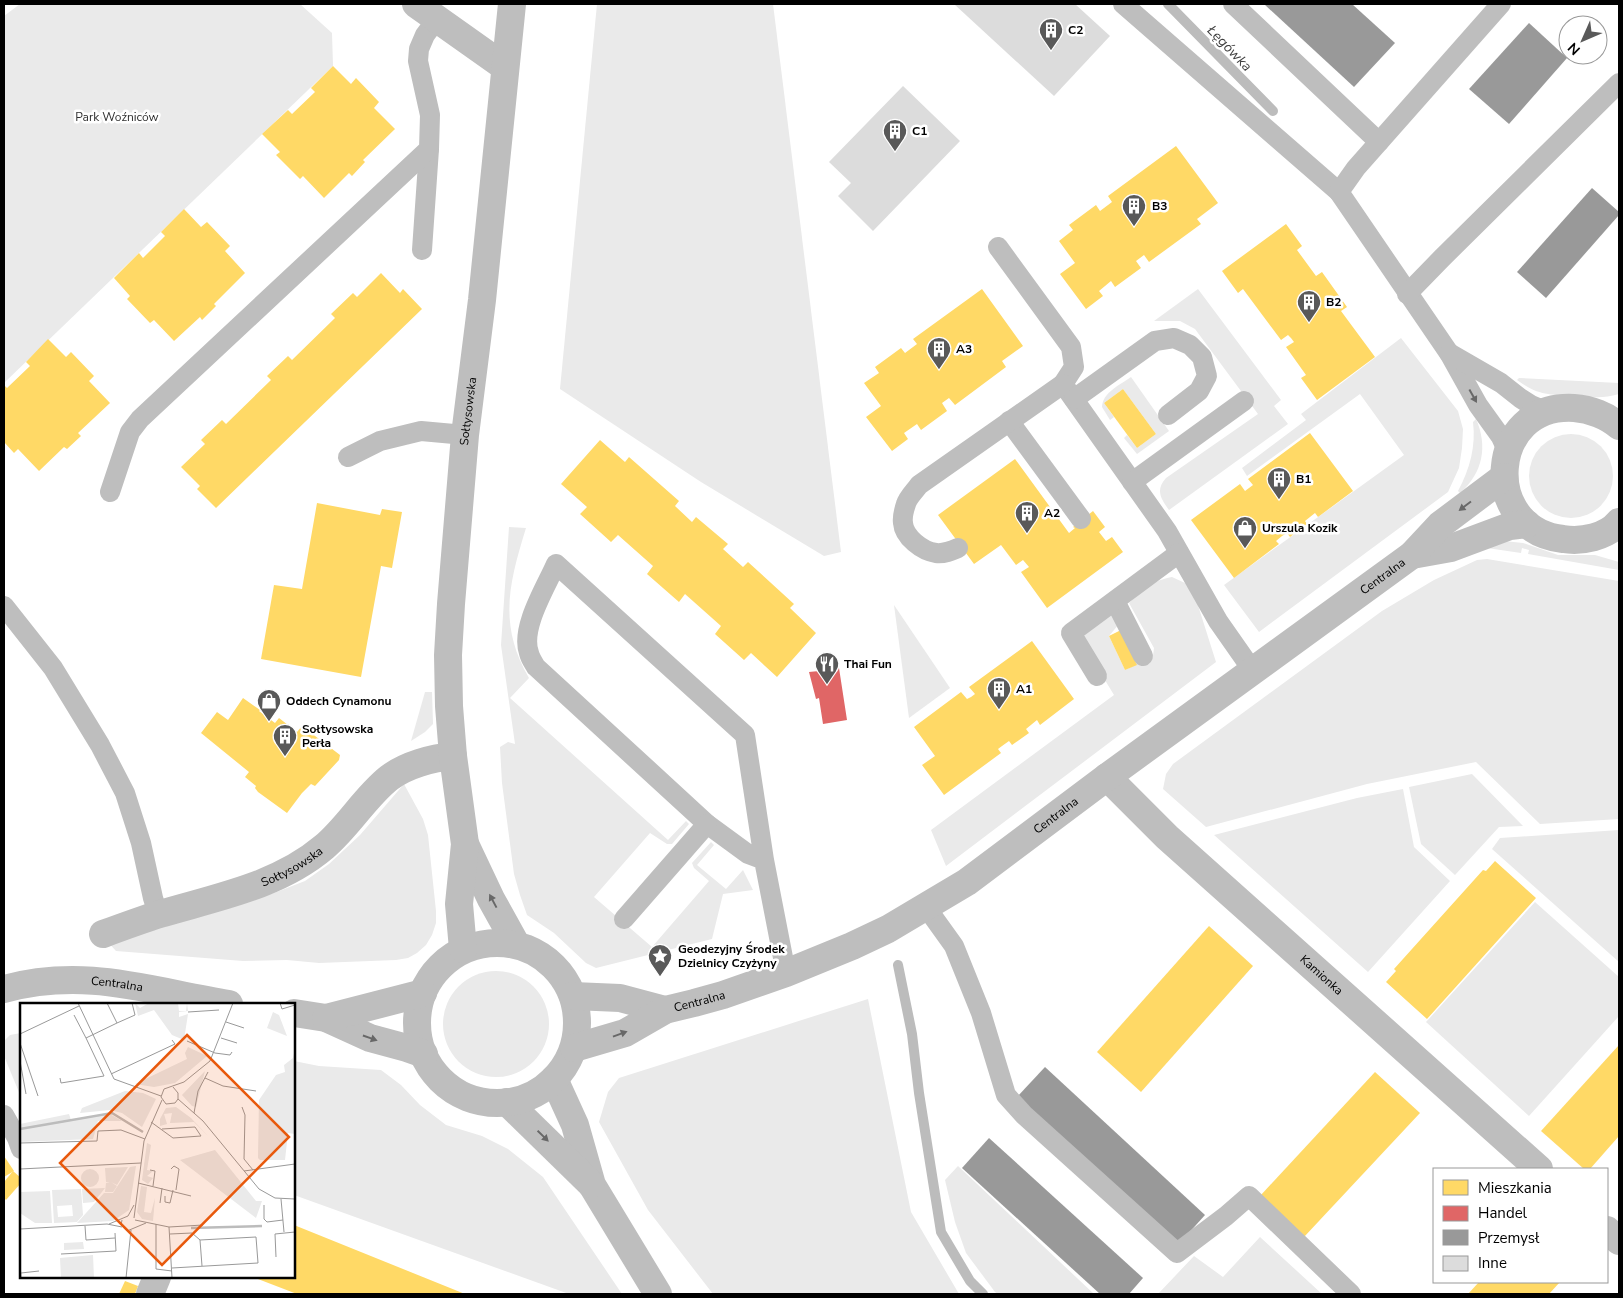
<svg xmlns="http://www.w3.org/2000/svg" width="1623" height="1298" viewBox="0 0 1623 1298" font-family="'Nunito Sans',sans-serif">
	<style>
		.green { fill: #eaeaea }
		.homes { fill: #ffd966 }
		.shops { fill: #e06666 }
		.industry { fill: #999 }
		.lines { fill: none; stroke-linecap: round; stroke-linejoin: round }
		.stream { stroke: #bcbcbc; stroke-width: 10 }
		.building { fill: #dcdcdc }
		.service { stroke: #bebebe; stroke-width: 20 }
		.minor { stroke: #bebebe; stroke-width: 28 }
		.tertiary { stroke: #bebebe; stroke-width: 28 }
		.oneway { fill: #686868 }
		.labels { text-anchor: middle; stroke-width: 5; stroke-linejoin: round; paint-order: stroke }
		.poi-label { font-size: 12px; font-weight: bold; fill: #000; stroke: #fff; text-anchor: start }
		.park-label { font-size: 12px; fill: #2f2f2f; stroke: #fff }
		.street-label { font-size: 12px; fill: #000; stroke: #fff }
		.water-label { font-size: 14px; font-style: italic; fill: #404040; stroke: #fff }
		.inset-river { fill: none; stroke: #bcbcbc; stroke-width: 2.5 }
		.inset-road { fill: none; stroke: #999; stroke-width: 1 }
		.view { fill: #e8590c; fill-opacity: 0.15; stroke: #e8590c; stroke-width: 2.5 }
		.inset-edge { fill: none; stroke: #000; stroke-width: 2.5 }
	</style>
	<rect width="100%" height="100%" fill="#fff"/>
	<g class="green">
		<polygon points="20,4 300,4 332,33 333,66 4,383 4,16"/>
		<polygon points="597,4 773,4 841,552 824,556 701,482 560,389"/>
		<path d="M1198,289l83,111 -7,6 14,18 -119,86c-8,-11 -14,-20 -3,-32l92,-64 -63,-85 -15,-8h-26z"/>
		<polygon points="1401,338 1458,411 1463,429 1462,448 1459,468 1448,492 1259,632 1224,585 1404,455 1360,394 1247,476 1242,468 1306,420 1301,414"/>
		<path d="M1131,377l38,54 -32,23 -13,-16 3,-3 10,13 19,-14 -33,-45 -19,14 10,14 -4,3 -8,-13c1,-15 18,-22 29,-30z"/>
		<path d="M1519,378l100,5v11c-17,5 -25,3 -43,2 -26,-2 -36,1 -59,-16z"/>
		<path d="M1476,419c12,27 7,54 -16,74l-2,-2c12,-22 18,-45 15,-69z"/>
		<circle cx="1571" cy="476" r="42"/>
		<path d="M509,527l17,1c-17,55 -28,97 3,150l-19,20 158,142 18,-19 3,3 -17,20h-5l-17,-11 -56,64 58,50 57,-66 -15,-13 -2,-5 19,-21 3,3 -17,20 29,24 17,-19 10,20 -30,4 -11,45 -116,29 -10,-5 -32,-30 -27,-18 -7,-20 -6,-21 -12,-91 -2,-36 8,-5 7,2 -14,-99z"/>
		<polygon points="1504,541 1523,543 1558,555 1595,555 1619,562 1619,570 1528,554 1529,550 1522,548 1521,553 1487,548"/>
		<polygon points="1487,559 1619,581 1619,819 1540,824 1476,762 1367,784 1206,827 1163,789 1166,774 1173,764 1382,611 1434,580 1477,560"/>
		<path d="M1172,577l13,6 11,16 20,63 -270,204 -15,-36 183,-135 -20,-33 -12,-24 12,-13 19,-11 6,10 -10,12 16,34 28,-14 1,-8 -25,-45c15,-14 22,-22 43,-26z"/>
		<polygon points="894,605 950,688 909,718"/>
		<polygon points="425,692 432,692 433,724 425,732 411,741"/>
		<polygon points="1472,774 1523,826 1499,827 1455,875 1421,844 1409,787"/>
		<polygon points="404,784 423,819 428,835 436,911 436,923 432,935 426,945 417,953 408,958 396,960 319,963 287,960 243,961 116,951 106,940 274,893 305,881 329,864 360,835"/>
		<polygon points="1403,789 1414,847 1450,881 1368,972 1214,835 1357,798"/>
		<polygon points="1619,830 1619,962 1492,849 1500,838"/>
		<polygon points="1535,902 1619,977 1619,1016 1529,1116 1426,1022"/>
		<circle cx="496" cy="1024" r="53"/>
		<polygon points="868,999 911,1212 959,1294 713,1294 648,1210 599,1122 608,1092 619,1078"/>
		<polygon points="21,1033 21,1097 4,1056 4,1041 10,1035"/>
		<polygon points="294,1061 319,1066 381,1070 401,1085 420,1105 446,1125 482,1136 508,1149 543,1177 622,1294 569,1294 294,1195"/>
		<polygon points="958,1166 1094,1294 998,1294 995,1292 966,1253 955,1222 945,1180"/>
		<polygon points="1260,1237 1322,1294 1158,1294 1194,1256 1223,1277"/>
	</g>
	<g class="homes">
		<polygon points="333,66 351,84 356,78 379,102 374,108 395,129 363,160 365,162 352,176 349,173 324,198 303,176 300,179 276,155 280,152 262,134 288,110 292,114 315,92 311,88"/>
		<polygon points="1176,146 1218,203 1197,219 1201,224 1149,262 1144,255 1136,261 1141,268 1115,287 1111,281 1099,291 1103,296 1086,309 1060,274 1075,263 1059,241 1073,230 1069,225 1096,205 1100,211 1112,202 1108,196"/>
		<polygon points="184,209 201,227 207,222 230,246 225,251 245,273 214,304 216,306 202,320 200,317 174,341 154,320 150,323 127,299 130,296 114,278 139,253 143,258 165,236 161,232"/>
		<polygon points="1286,224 1302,246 1297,250 1316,276 1322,272 1347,307 1341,311 1375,357 1317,400 1301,378 1306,375 1286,347 1294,342 1291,338 1288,335 1281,340 1243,289 1238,293 1222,271"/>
		<polygon points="381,273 400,293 403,289 422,309 216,508 197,489 200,486 181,467 205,444 201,440 222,420 226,424 271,380 267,376 288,356 292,360 335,318 331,314 353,293 357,297"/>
		<polygon points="982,289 1023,346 1002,361 1006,367 955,405 949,398 942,403 947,411 921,430 917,424 904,433 908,439 892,451 866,417 881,406 864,383 879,373 875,367 901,348 905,353 917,344 913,339"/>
		<polygon points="48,339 66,357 71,352 94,376 89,381 110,403 78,433 81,436 67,449 64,447 39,471 18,449 14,453 4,442 4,385 7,388 30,366 26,362"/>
		<polygon points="1123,389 1156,434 1137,448 1104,403"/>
		<polygon points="1310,433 1353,491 1318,517 1315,513 1305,521 1307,524 1290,537 1287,533 1282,536 1276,541 1279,544 1234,578 1191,520 1240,484 1245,491 1253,485 1248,479"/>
		<polygon points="600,440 625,462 629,457 679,501 675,506 692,522 696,517 728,544 723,549 743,567 748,562 794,604 790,608 816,633 777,677 751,653 744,660 715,634 721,626 685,594 679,602 647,574 653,566 618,535 611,542 580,514 587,507 561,484"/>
		<polygon points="1015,459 1069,533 1075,528 1073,527 1093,511 1105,527 1099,532 1106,541 1112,537 1123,552 1047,608 1021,572 1029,567 1023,560 1016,565 1001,545 974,564 938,515"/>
		<polygon points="317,503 380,515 382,509 402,512 392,568 381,566 361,677 261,659 274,585 302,589"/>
		<polygon points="1121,630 1137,665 1125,670 1109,636"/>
		<polygon points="1032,641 1074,699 1040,725 1037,720 1026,729 1029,733 1012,745 1009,741 1002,746 998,749 1001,753 944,795 922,765 935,756 914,727 961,692 967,699 971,697 975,694 969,687"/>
		<polygon points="243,698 260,710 259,711 275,723 279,718 297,732 302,726 340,755 339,760 315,786 311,784 302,793 287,813 258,792 255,788 256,786 245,777 249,772 201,733 217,712 228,720"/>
		<polygon points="1495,861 1536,898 1427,1019 1386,982 1396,971 1394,969 1483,870 1486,871"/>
		<polygon points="1209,926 1253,966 1141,1092 1097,1052"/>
		<polygon points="1619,1045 1619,1136 1590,1169 1584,1169 1541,1131"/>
		<polygon points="1375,1072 1420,1113 1304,1237 1260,1196"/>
		<polygon points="4,1156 14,1171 4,1177"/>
		<polygon points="13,1171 21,1178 21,1183 6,1200 4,1198 4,1182"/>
		<polygon points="294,1225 465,1294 297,1294 253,1277 294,1277"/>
		<polygon points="125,1281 138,1286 135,1294 119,1294"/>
		<polygon points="1479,1282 1560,1282 1549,1294 1468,1294"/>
	</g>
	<polygon class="shops" points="827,665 827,670 839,668 847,720 823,724 819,698 816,699 809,672 819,671 818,666"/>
	<g class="industry">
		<polygon points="1264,4 1352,4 1395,43 1354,87"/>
		<polygon points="1529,23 1567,58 1509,124 1469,89"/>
		<polygon points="1592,188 1619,212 1619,215 1546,298 1517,272"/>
		<polygon points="1045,1067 1205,1215 1178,1245 1017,1097"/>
		<polygon points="989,1138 1143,1278 1129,1294 1100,1294 962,1168"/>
	</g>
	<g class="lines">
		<g class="stream">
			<polyline points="1168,4 1273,111"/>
			<polyline points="898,965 912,1034 919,1093 941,1232 970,1281 983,1294"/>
		</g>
	</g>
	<g class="building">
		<polygon points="954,4 1075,4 1110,36 1054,96"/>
		<polygon points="903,86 960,141 873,231 838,196 851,183 829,162"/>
	</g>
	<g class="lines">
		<g class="service">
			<polyline points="1123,4 1339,192"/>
			<polyline points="1233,4 1379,142"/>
			<polyline points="1501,4 1356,168 1339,192 1449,353 1478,405 1501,437 1507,450"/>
			<polyline points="998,247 1071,347 1074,367 1063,384 1167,531 1218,621 1253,671"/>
			<polyline points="422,250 429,149"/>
			<polyline points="1407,294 1442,258 1619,83"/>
			<polyline points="1449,353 1501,383 1520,398 1531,405 1545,411"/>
			<polyline points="1074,399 1155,341 1174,338 1190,345 1202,357 1207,376 1199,391 1168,415"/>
			<polyline points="1009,421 1081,519"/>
			<polyline points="348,457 380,441 421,431 465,435"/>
			<polyline points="1132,482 1244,401"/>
			<polyline points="110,492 130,432 140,419 429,149 430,115 418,61 419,49 425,35 437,19"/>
			<path d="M958,548c-7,3 -14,6 -22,5 -14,-2 -32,-16 -33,-30 -1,-6 1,-13 3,-19 2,-7 9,-13 13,-19l144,-101"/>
			<polyline points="1115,601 1143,656"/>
			<polyline points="4,606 53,668 100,745 125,793 141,843 153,898 158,914"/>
			<polyline points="1097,676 1071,633 1179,553"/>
			<path d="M764,860l-16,-6 -41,-30 -171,-157c-3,-5 -6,-9 -7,-14 -9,-25 17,-66 27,-89l189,171 19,125 22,113"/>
			<polyline points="926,907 954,946 981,1013 1006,1095 1024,1115 1177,1253 1226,1216 1249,1196 1351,1294"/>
			<polyline points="624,919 707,824"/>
			<polyline points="4,1115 17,1138 21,1149"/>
		</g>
		<g class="minor">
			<polyline points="416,4 505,67"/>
			<path id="s1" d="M1107,777l60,60 372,332"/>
			<path id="s2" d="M103,934c19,-7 38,-14 57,-20 57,-17 118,-28 164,-67 24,-20 41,-50 65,-69 17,-13 43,-20 64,-22"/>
			<polyline points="554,1079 575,1125 592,1185 658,1294"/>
			<polyline points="507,1102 591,1184"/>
			<polyline points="1607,1230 1619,1241"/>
			<polyline points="150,1294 157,1277"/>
		</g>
		<g class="tertiary">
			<path d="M1619,426c-11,-10 -29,-17 -45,-18 -87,-5 -94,122 -11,131 19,3 44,-2 56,-17"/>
			<polyline points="1412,555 1451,548 1510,526 1527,524"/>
			<polyline points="465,844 491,899 516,944"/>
			<circle cx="497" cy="1023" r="80"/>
			<path id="s3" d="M463,949l-4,-45 6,-60 -12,-88 -4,-50 -1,-51 3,-51 14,-169 17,-135 30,-296"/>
			<path id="s4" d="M4,989c82,-22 145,2 225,15"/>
			<polyline points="573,996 620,998 665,1010"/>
			<polyline points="294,1013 326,1018 370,1038 407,1048 424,1054"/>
			<polyline points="326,1018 423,993"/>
			<path id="s5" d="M574,1048l51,-15 40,-23 29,-7 29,-8 63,-22 66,-27 36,-17 79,-47 140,-105 305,-222 28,-30 64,-48"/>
		</g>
	</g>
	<defs><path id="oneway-solid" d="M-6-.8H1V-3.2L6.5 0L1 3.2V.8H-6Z" transform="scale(1.25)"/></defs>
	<g class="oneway">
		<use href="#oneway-solid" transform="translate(1473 396) rotate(61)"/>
		<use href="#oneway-solid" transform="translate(1465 506) rotate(143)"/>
		<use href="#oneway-solid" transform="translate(493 901) rotate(-118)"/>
		<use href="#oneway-solid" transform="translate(620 1034) rotate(-20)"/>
		<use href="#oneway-solid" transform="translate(370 1038) rotate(19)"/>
		<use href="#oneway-solid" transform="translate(543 1136) rotate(44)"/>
	</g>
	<defs>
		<g id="building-pin" transform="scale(1.25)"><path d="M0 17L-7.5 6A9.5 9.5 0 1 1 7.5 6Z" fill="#595959" stroke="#fff"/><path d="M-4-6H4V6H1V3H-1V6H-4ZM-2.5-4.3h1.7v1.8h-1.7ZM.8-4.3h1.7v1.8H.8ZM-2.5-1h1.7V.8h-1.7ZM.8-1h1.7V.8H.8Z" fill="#fff"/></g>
		<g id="shop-pin" transform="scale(1.25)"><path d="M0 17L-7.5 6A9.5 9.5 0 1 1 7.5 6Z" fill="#595959" stroke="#fff"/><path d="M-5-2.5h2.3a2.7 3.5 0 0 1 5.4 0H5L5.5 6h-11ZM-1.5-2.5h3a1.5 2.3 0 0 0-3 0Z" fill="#fff"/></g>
		<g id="restaurant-pin" transform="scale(1.25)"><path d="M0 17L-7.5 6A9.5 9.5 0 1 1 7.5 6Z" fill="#595959" stroke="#fff"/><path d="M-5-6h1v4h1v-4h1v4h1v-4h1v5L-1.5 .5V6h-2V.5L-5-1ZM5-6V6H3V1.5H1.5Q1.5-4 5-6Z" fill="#fff"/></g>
		<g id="sight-pin" transform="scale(1.25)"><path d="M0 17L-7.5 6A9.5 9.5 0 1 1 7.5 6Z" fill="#595959" stroke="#fff"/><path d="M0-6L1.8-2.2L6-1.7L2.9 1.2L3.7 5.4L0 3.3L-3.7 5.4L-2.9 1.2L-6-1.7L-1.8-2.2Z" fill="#fff"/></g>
	</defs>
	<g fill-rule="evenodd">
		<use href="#building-pin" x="1051" y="30"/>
		<use href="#building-pin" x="895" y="131"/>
		<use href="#building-pin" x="1134" y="206"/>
		<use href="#building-pin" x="1309" y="302"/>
		<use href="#building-pin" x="939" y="349"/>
		<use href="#building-pin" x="1279" y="479"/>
		<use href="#building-pin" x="1027" y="513"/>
		<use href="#shop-pin" x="1245" y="528"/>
		<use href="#restaurant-pin" x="827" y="664"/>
		<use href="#building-pin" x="999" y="689"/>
		<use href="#shop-pin" x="269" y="701"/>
		<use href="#building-pin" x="285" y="736"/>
		<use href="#sight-pin" x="660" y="956"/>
	</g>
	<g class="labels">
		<g class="poi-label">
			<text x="1068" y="34">C2</text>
			<text x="912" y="135">C1</text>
			<text x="1152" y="210">B3</text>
			<text x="1326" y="306">B2</text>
			<text x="956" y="353">A3</text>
			<text x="1296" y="483">B1</text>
			<text x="1044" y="517">A2</text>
			<text x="1262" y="532">Urszula Kozik</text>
			<text x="844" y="668">Thai Fun</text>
			<text x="1016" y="693">A1</text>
			<text x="286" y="705">Oddech Cynamonu</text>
			<text x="302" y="733">Sołtysowska<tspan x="302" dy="14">Perła</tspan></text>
			<text x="678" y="953">Geodezyjny Środek<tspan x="678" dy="14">Dzielnicy Czyżyny</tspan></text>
		</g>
		<g class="park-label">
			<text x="117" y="121">Park Woźniców</text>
		</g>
		<g class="street-label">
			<text dy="4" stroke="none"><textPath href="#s3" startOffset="540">Sołtysowska</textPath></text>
			<text dy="4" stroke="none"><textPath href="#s5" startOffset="945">Centralna</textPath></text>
			<text dy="4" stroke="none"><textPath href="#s5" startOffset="540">Centralna</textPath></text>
			<text dy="4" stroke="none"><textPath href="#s2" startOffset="201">Sołtysowska</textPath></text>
			<text dy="4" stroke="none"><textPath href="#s1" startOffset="292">Kamionka</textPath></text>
			<text dy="4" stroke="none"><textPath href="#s4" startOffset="114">Centralna</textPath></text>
			<text dy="4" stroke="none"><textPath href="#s5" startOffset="135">Centralna</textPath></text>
		</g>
		<g class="water-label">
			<text transform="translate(1230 48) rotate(46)" y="5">Łęgówka</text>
		</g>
	</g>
	<g transform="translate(20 1003)">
		<rect width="275" height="275" fill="#fff"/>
		<path d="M115,0l5,5 9,-5h29l1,8h7l1,-8 1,8 -9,1v5l9,-3 -4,26 -12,-5 -18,-25 -16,6zM253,9l6,3 8,21 -20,-8zM168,44l19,9 -32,27 -21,4 -19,-3 52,-25 -2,-6zM275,45v86l-7,-1 -3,27h-25l-2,-2 1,-58 17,-25 9,-3 -1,-7 9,-7zM185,68l-9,36 -4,-1 -10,-11zM105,88l18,2 13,6 -14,28 -20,-14 -12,-3 -30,3 2,-5zM156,104l15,11 17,18 -14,-14 -24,1 2,-10 -8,1 3,10 -7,2v-7l6,-11zM49,111l2,6 39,-6 12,7h-24l-5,18 -73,3v-18zM127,140l4,2 -4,25 6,1 -6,5 6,2 -5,6 -6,-4zM195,147l41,51h6l-6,17 -76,-58zM116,163l-7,44 -16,11 -36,2 27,-30h9l17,-26zM108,164l-11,18 -6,-3 6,4 -4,6h-8l1,-9 4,-1h-4l-1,-14zM61 175a9 9 0 1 1 18 0a9 9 0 1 1-18 0ZM121,183l6,1 -3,25 7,1 4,-15 -2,23 -11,-2 -5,-7zM85,185l-11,14 -11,1 -1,-14zM61,186l2,26 -6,7 -23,1 -2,-33zM52,202l1,11 -15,1 -1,-11zM30,188l2,32h-17l-15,-10v-21zM63,239l1,7 -20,1v-7zM73,252l1,23h-33l-1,-20z" fill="#eaeaea" fill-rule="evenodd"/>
		<path class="inset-river" d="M0,126l92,-16 31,19M171,225l71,-2"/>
		<path class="inset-road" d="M58,0l36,76 47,17M260,0l2,6 13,-4M168,9l31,-2M54,12l12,23M206,19l18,6M97,20l18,-8 -3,-12M0,31l59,-28M201,35l16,5M167,38l28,12 15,2 2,-3M0,40l18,53M0,58l6,33M91,71l64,-30 -3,-4M40,75l1,5 43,-7 -18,-38 31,-15 -10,-20M185,75l18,8 33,5M153,84l5,6v6l-3,4 -9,1 -5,-7 3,-8 20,-7 26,-21 23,-58M158,96l25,22 56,68 16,9 20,1M222,104l3,8 -1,44 9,11M174,110l4,-22 10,-19M131,119l22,16 28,-2 -6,-9 -33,2M0,140l77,-2 1,-10 23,-1 24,9M0,166l121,-6M151,166l3,-3 5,3 -3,21M130,167l5,1 -2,15M224,168l51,-7M118,180l53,13M145,193v6l5,1 3,-13M261,196l3,33M140,200l2,-15M244,202v14l3,3 16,-2M114,215l10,-77 18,-41M102,217l-1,5 6,6 19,-8M115,217l34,7 3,51M89,221l19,-8 6,-11M136,221v45l16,2M65,223l1,14 29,-2M149,224l34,-2M0,226l87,-5 15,3M150,231l22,-1 8,7M41,251l55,-3 -1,-18M256,254l-1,-23 20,-2M0,260l1,15M152,265l86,-5 -2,-26 -56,3 2,26M1,270l18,-2M106,275l5,-48"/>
		<path class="view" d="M167,32l102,102 -127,128 -102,-102z"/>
		<rect width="275" height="275" class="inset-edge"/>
	</g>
	<rect width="1623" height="1298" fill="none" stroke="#000000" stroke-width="10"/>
	<rect x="1433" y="1168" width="175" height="115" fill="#ffffff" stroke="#999999"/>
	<rect x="1443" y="1180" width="25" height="15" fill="#ffd966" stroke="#999999"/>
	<text x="1478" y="1193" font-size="15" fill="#000000">Mieszkania</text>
	<rect x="1443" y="1206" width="25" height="15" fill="#e06666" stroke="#999999"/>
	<text x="1478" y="1218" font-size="15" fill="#000000">Handel</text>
	<rect x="1443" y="1230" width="25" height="15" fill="#999999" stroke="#999999"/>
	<text x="1478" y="1243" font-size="15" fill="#000000">Przemysł</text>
	<rect x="1443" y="1256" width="25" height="15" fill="#dcdcdc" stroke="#999999"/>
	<text x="1478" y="1268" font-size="15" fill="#000000">Inne</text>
	<g transform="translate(1583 40) rotate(225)"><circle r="24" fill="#ffffff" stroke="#999999"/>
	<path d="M0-4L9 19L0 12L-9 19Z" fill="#595959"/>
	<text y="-8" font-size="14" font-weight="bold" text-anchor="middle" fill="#000000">N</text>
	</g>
</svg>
